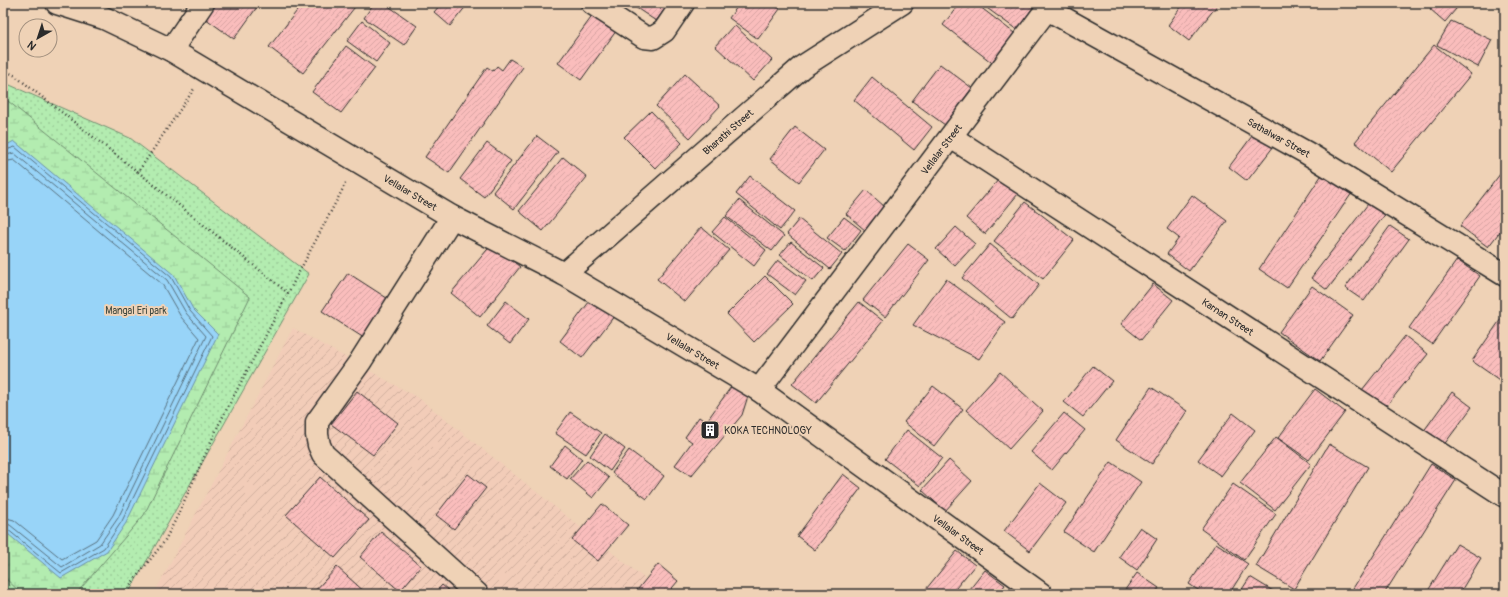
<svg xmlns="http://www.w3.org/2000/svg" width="1508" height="597" viewBox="0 0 1508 597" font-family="Pangolin,sans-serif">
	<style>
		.industrial { fill: url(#industrial-furrows) }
		.grass { fill: url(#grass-dots); stroke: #6f8c6e }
		.wetland { fill: url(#wetland-marsh); stroke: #6f8c6e }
		.water { fill: #98d4f8; stroke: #6c90a6 }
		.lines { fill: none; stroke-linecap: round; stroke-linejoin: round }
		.shore { stroke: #576f7d; stroke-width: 1 }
		.building { fill: url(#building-hatch); stroke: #2b2b2b }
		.minor-casing { stroke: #2b2b2b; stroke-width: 25 }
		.path { stroke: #2b2b2b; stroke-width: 2.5; stroke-dasharray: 1 3; stroke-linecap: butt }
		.minor { stroke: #efd2b6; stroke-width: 22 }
		.labels { text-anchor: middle; stroke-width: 4; stroke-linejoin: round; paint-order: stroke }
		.street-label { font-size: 10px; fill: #2b2b2b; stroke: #efd2b6 }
		.park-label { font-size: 10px; fill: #3f483f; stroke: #efd2b6 }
		.poi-label { font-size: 10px; fill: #2b2b2b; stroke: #efd2b6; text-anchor: start }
	</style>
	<defs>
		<pattern id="industrial-furrows" width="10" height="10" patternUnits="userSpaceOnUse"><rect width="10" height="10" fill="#f2ccb8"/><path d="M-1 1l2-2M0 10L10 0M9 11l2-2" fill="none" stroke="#d0af9e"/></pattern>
		<pattern id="grass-dots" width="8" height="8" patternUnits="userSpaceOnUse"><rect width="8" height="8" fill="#b3ecb0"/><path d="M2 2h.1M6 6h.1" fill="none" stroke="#9acb98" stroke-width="1.8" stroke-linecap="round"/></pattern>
		<pattern id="wetland-marsh" width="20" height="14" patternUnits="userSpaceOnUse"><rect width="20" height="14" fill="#b3ecb0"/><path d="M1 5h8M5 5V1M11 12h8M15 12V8" fill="none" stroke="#9acb98"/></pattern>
		<pattern id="building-hatch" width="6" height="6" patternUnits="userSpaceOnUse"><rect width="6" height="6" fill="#fabdbc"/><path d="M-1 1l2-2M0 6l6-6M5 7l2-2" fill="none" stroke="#d6a3a2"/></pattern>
	</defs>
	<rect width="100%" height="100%" fill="#efd2b6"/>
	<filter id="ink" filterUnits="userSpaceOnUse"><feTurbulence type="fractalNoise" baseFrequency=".025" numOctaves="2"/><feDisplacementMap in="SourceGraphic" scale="8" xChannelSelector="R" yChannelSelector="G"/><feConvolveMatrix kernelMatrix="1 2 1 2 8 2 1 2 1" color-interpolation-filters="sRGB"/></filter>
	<g filter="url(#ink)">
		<polygon class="industrial" points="293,328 420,399 664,594 154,594"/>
		<polygon class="grass" points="3,82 130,138 309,274 128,594 3,594"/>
		<polygon class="wetland" points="3,97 250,297 144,515 76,594 22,594 3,576"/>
		<polygon class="water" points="14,141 174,275 193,309 218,334 126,523 107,551 61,578 3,530 3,147"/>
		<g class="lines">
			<g class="shore">
				<polyline points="3,151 15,147 171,277 190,311 212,336 122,521 104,548 61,573 7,529 3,528"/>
				<polyline points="3,156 14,153 167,280 186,313 206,336 118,518 100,544 62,567 10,525 3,523"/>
				<polyline points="3,162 14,160 162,284 181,317 199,338 113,515 96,540 62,559 14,520 3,517"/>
			</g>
		</g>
		<g class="building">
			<polygon points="211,3 260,3 234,39 202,16"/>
			<polygon points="303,3 358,3 303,73 269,47"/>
			<polygon points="374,3 384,3 417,26 404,45 364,18"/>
			<polygon points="442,3 465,3 467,5 450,26 434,12"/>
			<polygon points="629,3 669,3 656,21"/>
			<polygon points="740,3 771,3 780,9 758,39 729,18"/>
			<polygon points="960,3 975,3 1018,36 995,65 943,25"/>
			<polygon points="980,3 1036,3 1017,30"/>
			<polygon points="1184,3 1219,3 1189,41 1168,25"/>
			<polygon points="1435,3 1461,3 1445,22 1430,9"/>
			<polygon points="596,11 619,27 581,80 558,63"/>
			<polygon points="362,21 390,43 376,62 347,41"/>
			<polygon points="1451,21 1492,40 1478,67 1437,45"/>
			<polygon points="734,25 772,60 753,81 715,46"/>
			<polygon points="1434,45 1471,74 1391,172 1355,142"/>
			<polygon points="346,46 375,68 341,113 312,92"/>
			<polygon points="510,59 523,67 449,173 425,157 487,67 493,71 497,66 502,70"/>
			<polygon points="940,64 972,88 945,125 912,101"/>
			<polygon points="685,74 720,106 690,138 656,106"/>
			<polygon points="872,77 932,127 914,150 854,100"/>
			<polygon points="651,111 682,143 655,168 624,137"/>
			<polygon points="795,127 824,150 799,182 770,159"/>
			<polygon points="1258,128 1277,142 1247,181 1229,167"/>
			<polygon points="537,136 558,152 514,209 493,192"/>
			<polygon points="487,143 511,161 484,197 460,179"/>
			<polygon points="563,157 587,177 543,231 519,211"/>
			<polygon points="1504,169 1505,225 1488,247 1460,226"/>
			<polygon points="1325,170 1354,190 1287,288 1259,269"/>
			<polygon points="750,176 795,211 780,230 736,194"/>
			<polygon points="999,179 1018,194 985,234 966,218"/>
			<polygon points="866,190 885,207 866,231 846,214"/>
			<polygon points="1192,195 1227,221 1189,271 1167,254 1179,238 1167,229"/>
			<polygon points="739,200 784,236 772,251 726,216"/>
			<polygon points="1371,200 1387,212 1327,290 1311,278"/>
			<polygon points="1025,202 1074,240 1043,279 994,241"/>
			<polygon points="725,217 766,250 754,266 712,232"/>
			<polygon points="844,217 861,230 845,251 827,238"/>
			<polygon points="799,219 842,254 830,269 787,234"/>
			<polygon points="1390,226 1409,239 1364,301 1345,288"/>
			<polygon points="701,227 729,250 685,302 657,279"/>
			<polygon points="956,227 975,244 955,266 936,249"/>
			<polygon points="791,242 824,268 813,281 780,255"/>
			<polygon points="492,244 520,267 480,317 451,293"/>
			<polygon points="908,244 929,260 885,317 863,300"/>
			<polygon points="990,244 1039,285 1012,319 962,278"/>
			<polygon points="778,260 806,281 795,295 767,274"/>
			<polygon points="1457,260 1480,276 1432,344 1409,328"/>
			<polygon points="348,273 393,302 367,340 322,311"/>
			<polygon points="765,276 793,304 754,342 727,314"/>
			<polygon points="946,279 1005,322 979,359 913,325"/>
			<polygon points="1153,284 1173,300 1141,340 1121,324"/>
			<polygon points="1312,286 1353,315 1320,361 1279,332"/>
			<polygon points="592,298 615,315 582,358 560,341"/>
			<polygon points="506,301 529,319 510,344 487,326"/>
			<polygon points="859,302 883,321 816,403 792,384"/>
			<polygon points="1505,313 1505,384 1472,361"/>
			<polygon points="1405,336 1428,354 1385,408 1362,390"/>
			<polygon points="1093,366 1112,381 1083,417 1064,402"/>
			<polygon points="1000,372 1043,411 1009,449 966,410"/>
			<polygon points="733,384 748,396 742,415 691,476 675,465 692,442 685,437 699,417 706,422"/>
			<polygon points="933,386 963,409 934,446 904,422"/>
			<polygon points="1151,387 1187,411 1152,464 1116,440"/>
			<polygon points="1315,389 1345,412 1309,460 1278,438"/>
			<polygon points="357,391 398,423 373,455 331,424"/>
			<polygon points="1452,392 1472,407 1443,446 1423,432"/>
			<polygon points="570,412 601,433 586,454 555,433"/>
			<polygon points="1064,413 1085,430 1052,470 1031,452"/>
			<polygon points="1233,413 1255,430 1221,476 1198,460"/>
			<polygon points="907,430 942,458 920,486 885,459"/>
			<polygon points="605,434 625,449 610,471 590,456"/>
			<polygon points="1276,437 1311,464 1275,510 1240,483"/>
			<polygon points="1329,444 1368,467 1294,589 1256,566"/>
			<polygon points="565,445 582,459 567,479 550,466"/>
			<polygon points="629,450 664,476 647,499 612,473"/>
			<polygon points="587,460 609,478 593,498 570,479"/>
			<polygon points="949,460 972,481 945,511 922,490"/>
			<polygon points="1111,462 1141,482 1094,552 1064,532"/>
			<polygon points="1431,464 1456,480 1384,594 1358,594 1352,590"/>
			<polygon points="468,474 486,488 454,529 436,515"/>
			<polygon points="843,474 861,488 815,550 797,536"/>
			<polygon points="320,477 369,520 335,558 286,515"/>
			<polygon points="1040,483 1066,503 1030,551 1004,531"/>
			<polygon points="1233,484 1276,514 1244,560 1201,529"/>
			<polygon points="602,504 628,525 598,561 572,540"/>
			<polygon points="1140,527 1157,539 1137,570 1119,557"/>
			<polygon points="381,532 421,566 400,591 360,557"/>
			<polygon points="1216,543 1248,564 1229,594 1204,594 1189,584"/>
			<polygon points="1457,544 1481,558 1459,594 1426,594"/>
			<polygon points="957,551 975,565 951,594 922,594"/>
			<polygon points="658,564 678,581 667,594 634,594"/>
			<polygon points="337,567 367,594 312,594"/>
			<polygon points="985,570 1005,585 998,594 966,594"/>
			<polygon points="1137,573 1159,588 1155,594 1122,594"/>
			<polygon points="1250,577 1278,594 1239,594"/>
			<polygon points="442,585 453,594 434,594"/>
		</g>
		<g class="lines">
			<g class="minor-casing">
				<g id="minor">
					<path id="s1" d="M57,3l47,15 67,32 281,167 112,57 195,116 288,-381 2,-6"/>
					<polyline points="592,3 644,37 653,38 664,31 683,3"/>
					<path id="s2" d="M1047,9l260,144 198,122"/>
					<polyline points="171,50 203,3"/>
					<path id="s3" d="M951,137l554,359"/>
					<polyline points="452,217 360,362 317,422 317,435 319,445 323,454 333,463 477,594"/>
					<path id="s4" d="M564,274l238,-207 100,-64"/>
					<path id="s5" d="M759,390l282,204"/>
				</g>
			</g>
			<g class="path">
				<polyline points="3,70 14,75 138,172 194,89"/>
				<polyline points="138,172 288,293"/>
				<polyline points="123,594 164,542 177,517 219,424 347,181"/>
			</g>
			<use href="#minor" class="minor"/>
		</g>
	</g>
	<defs>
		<g id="building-square" transform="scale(1)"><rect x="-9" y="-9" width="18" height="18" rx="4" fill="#2b2b2b" stroke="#efd2b6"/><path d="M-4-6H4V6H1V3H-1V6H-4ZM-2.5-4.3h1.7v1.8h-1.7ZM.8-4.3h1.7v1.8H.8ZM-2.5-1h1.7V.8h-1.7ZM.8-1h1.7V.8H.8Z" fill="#fff"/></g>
	</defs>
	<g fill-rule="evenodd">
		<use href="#building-square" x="710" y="430"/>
	</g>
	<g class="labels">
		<g class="street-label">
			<text dy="4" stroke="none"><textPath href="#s4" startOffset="217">Bharathi Street</textPath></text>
			<text dy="4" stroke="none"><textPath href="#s2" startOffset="265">Sathalwar Street</textPath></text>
			<text dy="4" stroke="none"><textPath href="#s1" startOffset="1105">Vellalar Street</textPath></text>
			<text dy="4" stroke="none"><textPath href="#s1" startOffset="402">Vellalar Street</textPath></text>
			<text dy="4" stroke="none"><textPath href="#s3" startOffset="330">Karnan Street</textPath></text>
			<text dy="4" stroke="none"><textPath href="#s1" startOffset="726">Vellalar Street</textPath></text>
			<text dy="4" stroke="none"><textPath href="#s5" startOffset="246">Vellalar Street</textPath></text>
		</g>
		<g class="park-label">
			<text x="136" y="314">Mangal Eri park</text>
		</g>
		<g class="poi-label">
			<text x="724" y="434">KOKA TECHNOLOGY</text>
		</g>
	</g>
	<rect width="1508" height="597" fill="none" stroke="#efd2b6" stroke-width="16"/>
	<rect x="8" y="8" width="1492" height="581" fill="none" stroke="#2b2b2b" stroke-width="1.5" filter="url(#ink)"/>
	<g transform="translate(38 38) rotate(219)"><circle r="19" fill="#efd2b6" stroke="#a18f7e"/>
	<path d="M0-3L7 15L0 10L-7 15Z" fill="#2b2b2b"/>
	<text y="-6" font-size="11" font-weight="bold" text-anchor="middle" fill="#2b2b2b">N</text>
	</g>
</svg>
